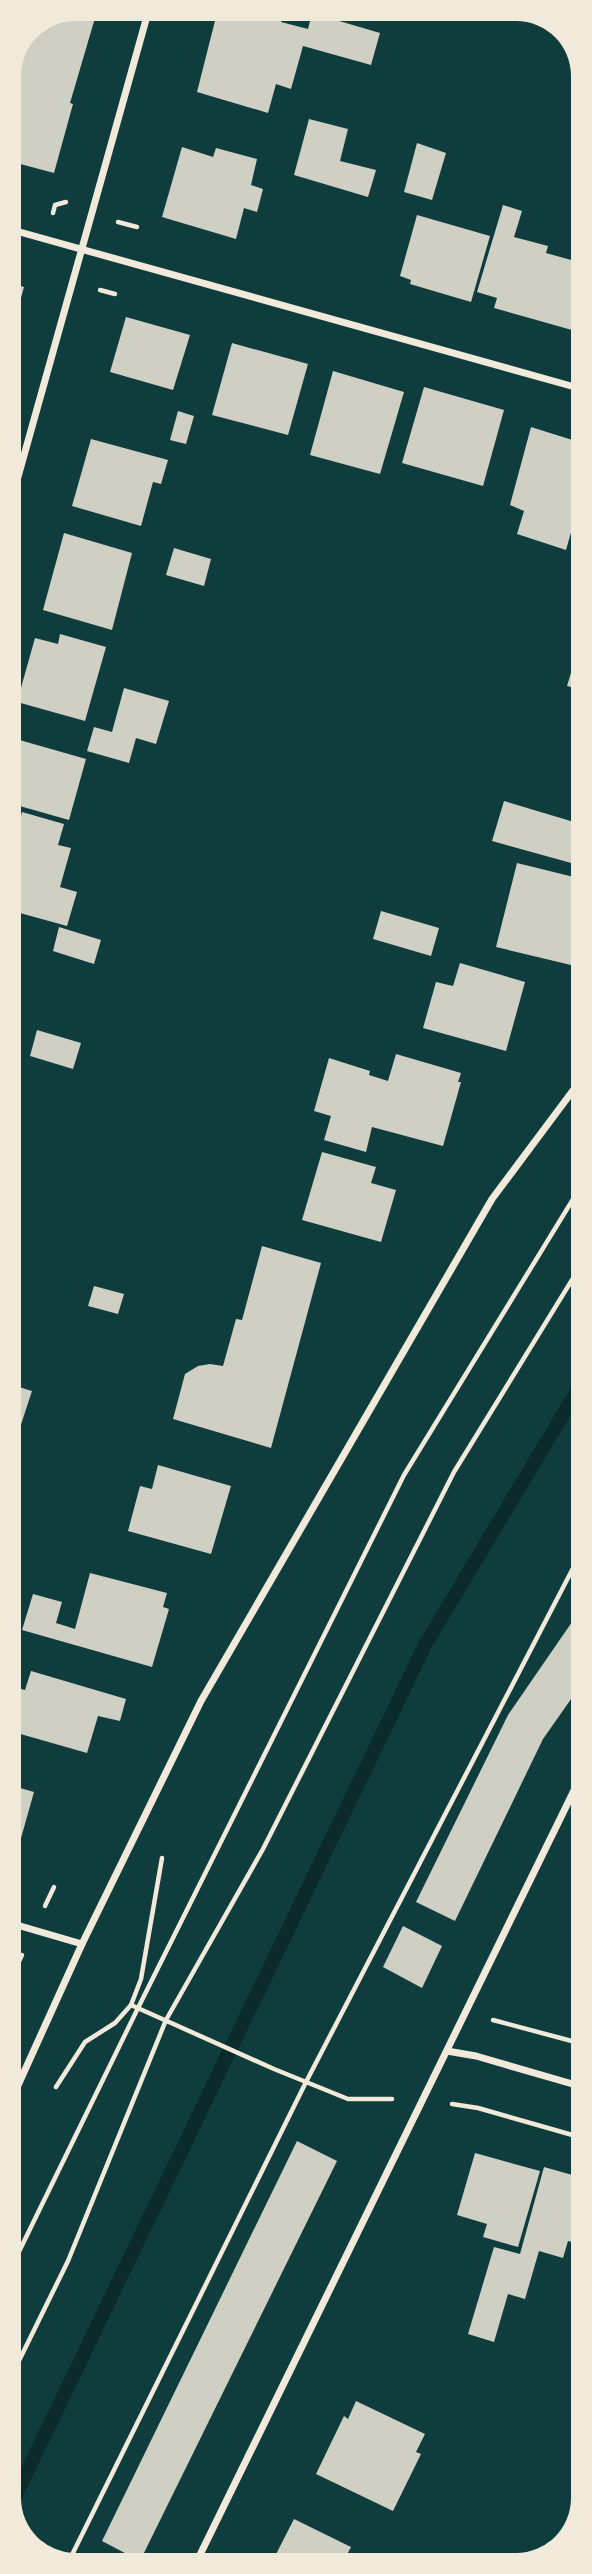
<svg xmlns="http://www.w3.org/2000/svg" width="592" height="2574" viewBox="0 0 592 2574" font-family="'Public Sans',sans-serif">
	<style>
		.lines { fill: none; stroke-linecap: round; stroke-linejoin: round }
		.stream { stroke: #0a2a2b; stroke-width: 14 }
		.building { fill: #cfcfc3 }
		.path { stroke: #f1e9da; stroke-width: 4.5 }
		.minor { stroke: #f1e9da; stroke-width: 7 }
	</style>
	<rect width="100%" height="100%" fill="#0f3d3e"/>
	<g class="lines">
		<polyline class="stream" points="10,2507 425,1645 583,1381"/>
	</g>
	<g class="building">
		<polygon points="218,9 285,9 281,22 308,29 312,13 380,33 371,65 303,46 291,89 276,84 268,113 197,92"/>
		<polygon points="70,11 95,18 70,103 73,104 54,173 9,161 9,76 22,45 25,46 30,27"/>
		<polygon points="309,119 348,129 340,161 376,170 368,197 294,175"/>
		<polygon points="417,143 446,153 432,200 404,192"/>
		<polygon points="182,147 213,157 216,148 257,159 251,185 263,189 257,212 244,208 236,239 162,217"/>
		<polygon points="503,205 522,211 514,237 548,246 546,253 582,263 582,321 579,332 494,308 497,298 477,292"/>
		<polygon points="417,215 490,236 471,302 410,284 411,280 400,276"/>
		<polygon points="9,283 24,287 10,338 9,338"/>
		<polygon points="126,317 190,335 173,390 110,372"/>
		<polygon points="232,343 308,364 288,435 212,415"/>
		<polygon points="333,371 404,392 380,474 310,455"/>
		<polygon points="424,387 504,410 483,486 402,463"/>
		<polygon points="178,411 194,416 186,444 170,440"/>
		<polygon points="531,427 582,443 582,494 566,550 517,534 524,511 510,505"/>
		<polygon points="91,439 168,460 161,484 153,482 141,526 72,506"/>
		<polygon points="64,533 132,553 112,630 43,610"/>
		<polygon points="174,548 211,559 204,586 166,575"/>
		<polygon points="60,634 106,647 85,721 17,702 35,638 58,644"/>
		<polygon points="577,653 582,655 582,690 567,686"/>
		<polygon points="124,688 169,701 156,744 136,738 129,763 87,751 94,727 112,732"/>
		<polygon points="9,737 86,759 69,820 9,803"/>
		<polygon points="504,801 574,822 573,825 582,828 582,866 492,841"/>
		<polygon points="22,812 64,824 58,845 71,848 60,887 77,892 67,926 9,910 9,842 13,843"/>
		<polygon points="517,863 582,879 582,917 571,965 496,947"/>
		<polygon points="381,911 439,928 431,956 373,939"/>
		<polygon points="59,927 101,940 94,964 53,951"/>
		<polygon points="9,931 20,934 10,970 9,970"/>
		<polygon points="460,963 525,982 506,1051 423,1028 436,982 453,986"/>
		<polygon points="37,1030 81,1043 73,1069 30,1056"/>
		<polygon points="396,1054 461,1073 458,1082 461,1082 443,1146 372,1127 366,1152 324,1140 331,1116 314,1111 329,1058 370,1071 369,1075 388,1081"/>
		<polygon points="322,1152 376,1167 371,1183 396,1190 381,1242 302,1220"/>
		<polygon points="262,1246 321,1263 271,1448 173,1419 185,1374 198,1366 210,1364 223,1366 236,1319 242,1320"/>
		<polygon points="94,1286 124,1294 118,1314 88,1306"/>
		<polygon points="9,1384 32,1391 10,1458 9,1458"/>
		<polygon points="158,1465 231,1486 211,1554 128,1531 140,1486 152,1489"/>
		<polygon points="90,1573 167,1593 163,1607 169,1609 152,1667 22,1630 33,1594 62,1602 56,1623 75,1629"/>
		<polygon points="583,1606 583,1682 543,1739 455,1921 416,1902 508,1715"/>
		<polygon points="31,1671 126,1699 120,1721 98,1716 87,1753 10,1731 10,1686 25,1690"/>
		<polygon points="10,1785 34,1792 14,1863 10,1862"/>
		<polygon points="403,1926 442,1946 422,1988 383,1967"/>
		<polygon points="582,1992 583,1992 583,2017 576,2014"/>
		<polygon points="297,2141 337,2161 140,2561 102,2541"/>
		<polygon points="475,2153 540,2171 518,2247 483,2237 487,2224 457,2215"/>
		<polygon points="544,2167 583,2178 583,2245 568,2241 563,2258 539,2251 525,2299 508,2294 494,2342 468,2334 494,2247 520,2254"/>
		<polygon points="583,2288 583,2326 572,2323"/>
		<polygon points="356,2401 425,2434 416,2452 421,2454 393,2511 316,2474 344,2416 348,2419"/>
		<polygon points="294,2519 351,2547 342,2564 271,2564"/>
	</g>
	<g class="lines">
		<g class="path">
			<polyline points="53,213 55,205 66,202"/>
			<polyline points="118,222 137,227"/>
			<polyline points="100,290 115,294"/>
			<polyline points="45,1906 54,1887"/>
			<polyline points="11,1978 22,1955"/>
			<polyline points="131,2005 141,1979 162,1858"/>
			<polyline points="493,2020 583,2044"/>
			<polyline points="56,2087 85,2042 115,2023 131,2005 274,2069 348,2099 392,2099"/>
			<polyline points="452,2104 478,2108 583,2138"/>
			<polyline points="10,2270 138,2008 404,1475 583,1183"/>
			<polyline points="10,2379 68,2261 166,2020 263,1849 454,1472 583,1262"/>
			<polyline points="67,2565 306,2082 583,1549"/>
		</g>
		<g class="minor">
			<polyline points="9,229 582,389"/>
			<polyline points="9,509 149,9"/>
			<polyline points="10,1923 82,1944"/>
			<polyline points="447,2051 476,2056 583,2087"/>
			<polyline points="10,2103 82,1944 201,1701 492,1199 583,1077"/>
			<polyline points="195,2565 583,1772"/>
		</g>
	</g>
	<path d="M0 0H592V2574H0ZM76 21H516A55 55 0 0 1 571 76V2498A55 55 0 0 1 516 2553H76A55 55 0 0 1 21 2498V76A55 55 0 0 1 76 21Z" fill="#f1e9da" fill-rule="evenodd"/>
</svg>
